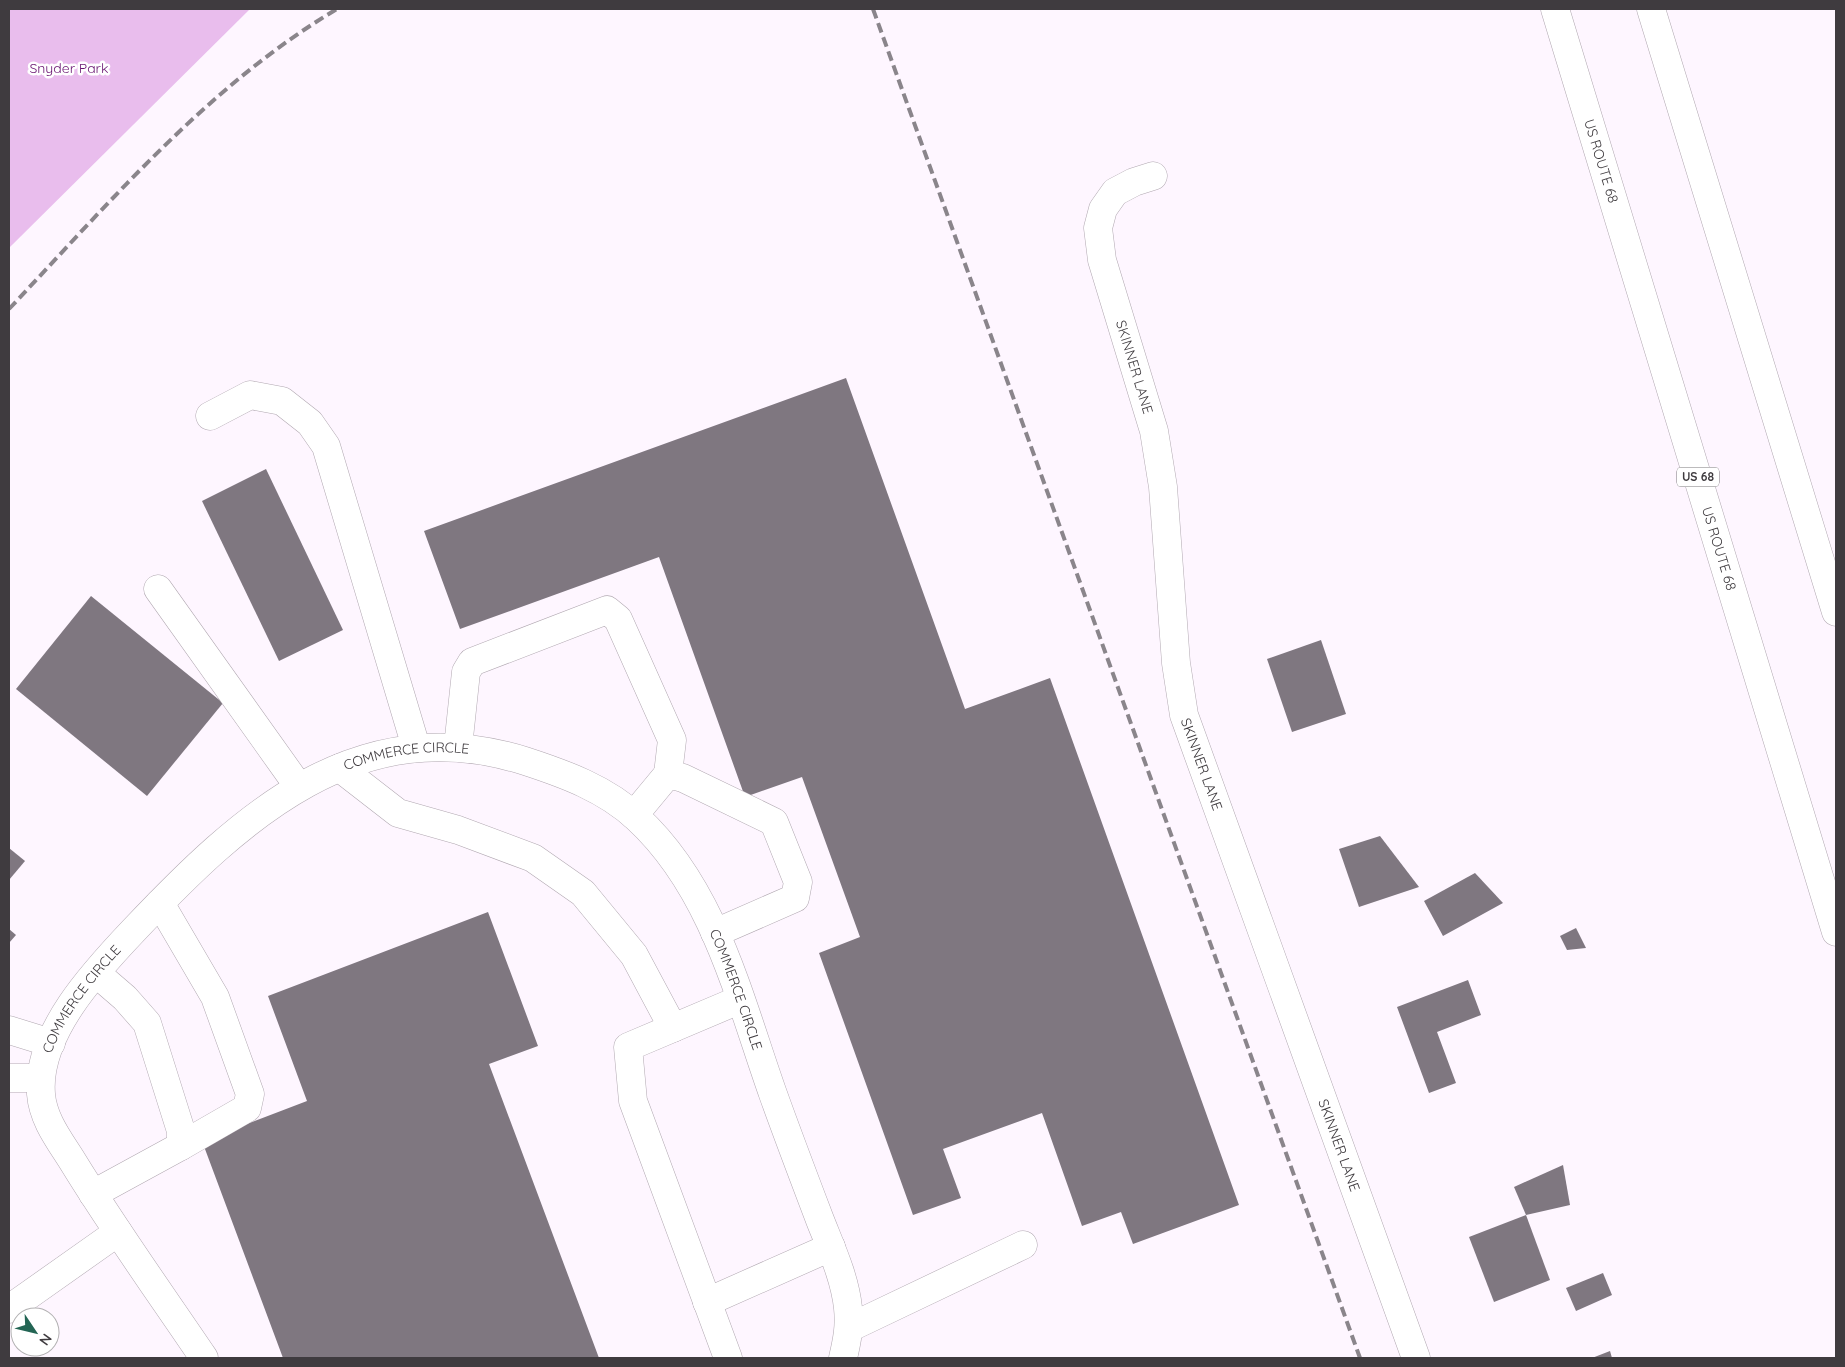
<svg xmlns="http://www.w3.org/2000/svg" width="1845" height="1367" viewBox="0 0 1845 1367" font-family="Quicksand,sans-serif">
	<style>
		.green { fill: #e9bded }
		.building { fill: #7f7780 }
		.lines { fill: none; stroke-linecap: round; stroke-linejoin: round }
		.minor-casing { stroke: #b1a8b1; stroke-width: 29 }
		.highway-casing { stroke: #b1a8b1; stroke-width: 29 }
		.minor { stroke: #fff; stroke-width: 28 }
		.highway { stroke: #fff; stroke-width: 28 }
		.rail { stroke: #8a858b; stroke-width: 4; stroke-dasharray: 10 5; stroke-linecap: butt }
		.labels { text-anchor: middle; stroke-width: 5; stroke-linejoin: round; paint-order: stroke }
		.shield { fill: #fff; stroke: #797679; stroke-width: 1 }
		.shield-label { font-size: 12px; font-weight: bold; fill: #3f3b3f }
		.park-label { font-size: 14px; fill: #681471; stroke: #fff }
		.street-label { font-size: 14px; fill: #3f3b3f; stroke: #fff }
	</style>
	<rect width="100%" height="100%" fill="#fef6ff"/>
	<polygon class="green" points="9,9 250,9 9,248"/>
	<g class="building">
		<polygon points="846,378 965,709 1050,678 1239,1205 1133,1244 1121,1212 1082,1226 1042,1113 943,1149 961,1198 913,1215 819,953 860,937 802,777 745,797 659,557 460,629 424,531"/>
		<polygon points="266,469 343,630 279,661 202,501"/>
		<polygon points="91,596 223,703 147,796 16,689"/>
		<polygon points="1321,640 1346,714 1292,732 1267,659"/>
		<polygon points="1380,836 1419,887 1359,907 1339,849"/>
		<polygon points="9,848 25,861 9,880"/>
		<polygon points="1475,873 1503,903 1443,936 1424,901"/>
		<polygon points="488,912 538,1046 489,1064 599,1358 283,1358 202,1141 307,1101 268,996"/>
		<polygon points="1576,928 1586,948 1567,950 1560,936"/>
		<polygon points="9,929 16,935 9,943"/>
		<polygon points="1468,980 1481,1015 1437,1032 1456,1083 1429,1093 1397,1007"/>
		<polygon points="1563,1165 1570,1205 1526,1215 1514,1187"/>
		<polygon points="1526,1215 1550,1280 1494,1302 1469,1237"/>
		<polygon points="1603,1273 1612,1295 1576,1311 1566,1288"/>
		<polygon points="1610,1351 1612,1358 1592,1358"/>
	</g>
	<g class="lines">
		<g class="minor-casing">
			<g id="minor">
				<path id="s1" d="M1153,176l-19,6 -19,10 -12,17 -5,19 4,32 52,171 9,56 13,176 8,52 232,643"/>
				<polyline points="210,416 250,395 282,401 310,423 326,446 416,747"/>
				<polyline points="158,589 299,787"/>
				<polyline points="458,747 466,672 472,662 607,610 618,619 672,740 668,774"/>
				<polyline points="340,768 398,813 458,830 533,858 583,893 634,955 673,1028"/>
				<polyline points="634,815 668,774 683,778 774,822 798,882 795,898 715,933"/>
				<polyline points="160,903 215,997 250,1094 247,1108 181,1146"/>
				<polyline points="9,1030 51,1043"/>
				<polyline points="9,1078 40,1078"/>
				<polyline points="93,1194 181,1146 181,1131 147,1023 125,998 96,973"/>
				<polyline points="707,1302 831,1247"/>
				<polyline points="9,1309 118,1232"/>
				<polyline points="849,1328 1023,1245"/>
				<path id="s2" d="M204,1358c-44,-65 -90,-129 -131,-196 -13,-21 -30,-42 -32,-68 -5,-60 54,-123 93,-164 107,-113 224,-222 391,-169 40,13 81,28 112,57 77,71 102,180 136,276 15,42 31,84 47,126 11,28 25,58 28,88 2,18 -1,33 -5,50"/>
				<polyline points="728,1358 633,1101 628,1047 739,1000"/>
			</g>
		</g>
		<g class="highway-casing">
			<g id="highway">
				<path id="s3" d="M1555,9l281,923"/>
				<polyline points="1651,9 1836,612"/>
			</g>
		</g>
		<use href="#minor" class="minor"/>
		<use href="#highway" class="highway"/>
		<g class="rail">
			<polyline points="873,9 1360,1358"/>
			<path d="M9,309c101,-107 200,-224 328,-300"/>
		</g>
	</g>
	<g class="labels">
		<rect class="shield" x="1677" y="467.5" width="42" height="19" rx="4"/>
		<g class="shield-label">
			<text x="1698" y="481">US 68</text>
		</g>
		<g class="park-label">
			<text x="69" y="73">Snyder Park</text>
		</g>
		<g class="street-label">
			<text dy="5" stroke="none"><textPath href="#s3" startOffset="159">US ROUTE 68</textPath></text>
			<text dy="5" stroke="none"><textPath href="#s1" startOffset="226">SKINNER LANE</textPath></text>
			<text dy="5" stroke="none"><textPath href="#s3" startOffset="564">US ROUTE 68</textPath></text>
			<text dy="5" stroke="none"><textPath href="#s2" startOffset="838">COMMERCE CIRCLE</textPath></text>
			<text dy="5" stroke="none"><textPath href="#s1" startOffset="631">SKINNER LANE</textPath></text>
			<text dy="5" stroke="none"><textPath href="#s2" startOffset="1286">COMMERCE CIRCLE</textPath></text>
			<text dy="5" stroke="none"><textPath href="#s2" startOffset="418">COMMERCE CIRCLE</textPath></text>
			<text dy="5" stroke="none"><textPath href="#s1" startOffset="1036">SKINNER LANE</textPath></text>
		</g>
	</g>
	<rect width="1845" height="1367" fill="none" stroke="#3f3b3f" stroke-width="20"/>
	<g transform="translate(35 1332) rotate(125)"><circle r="24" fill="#ffffff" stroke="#b2b1b2"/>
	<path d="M0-4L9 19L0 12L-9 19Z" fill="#236554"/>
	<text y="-8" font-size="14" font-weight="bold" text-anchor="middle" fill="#3f3b3f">N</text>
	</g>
</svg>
